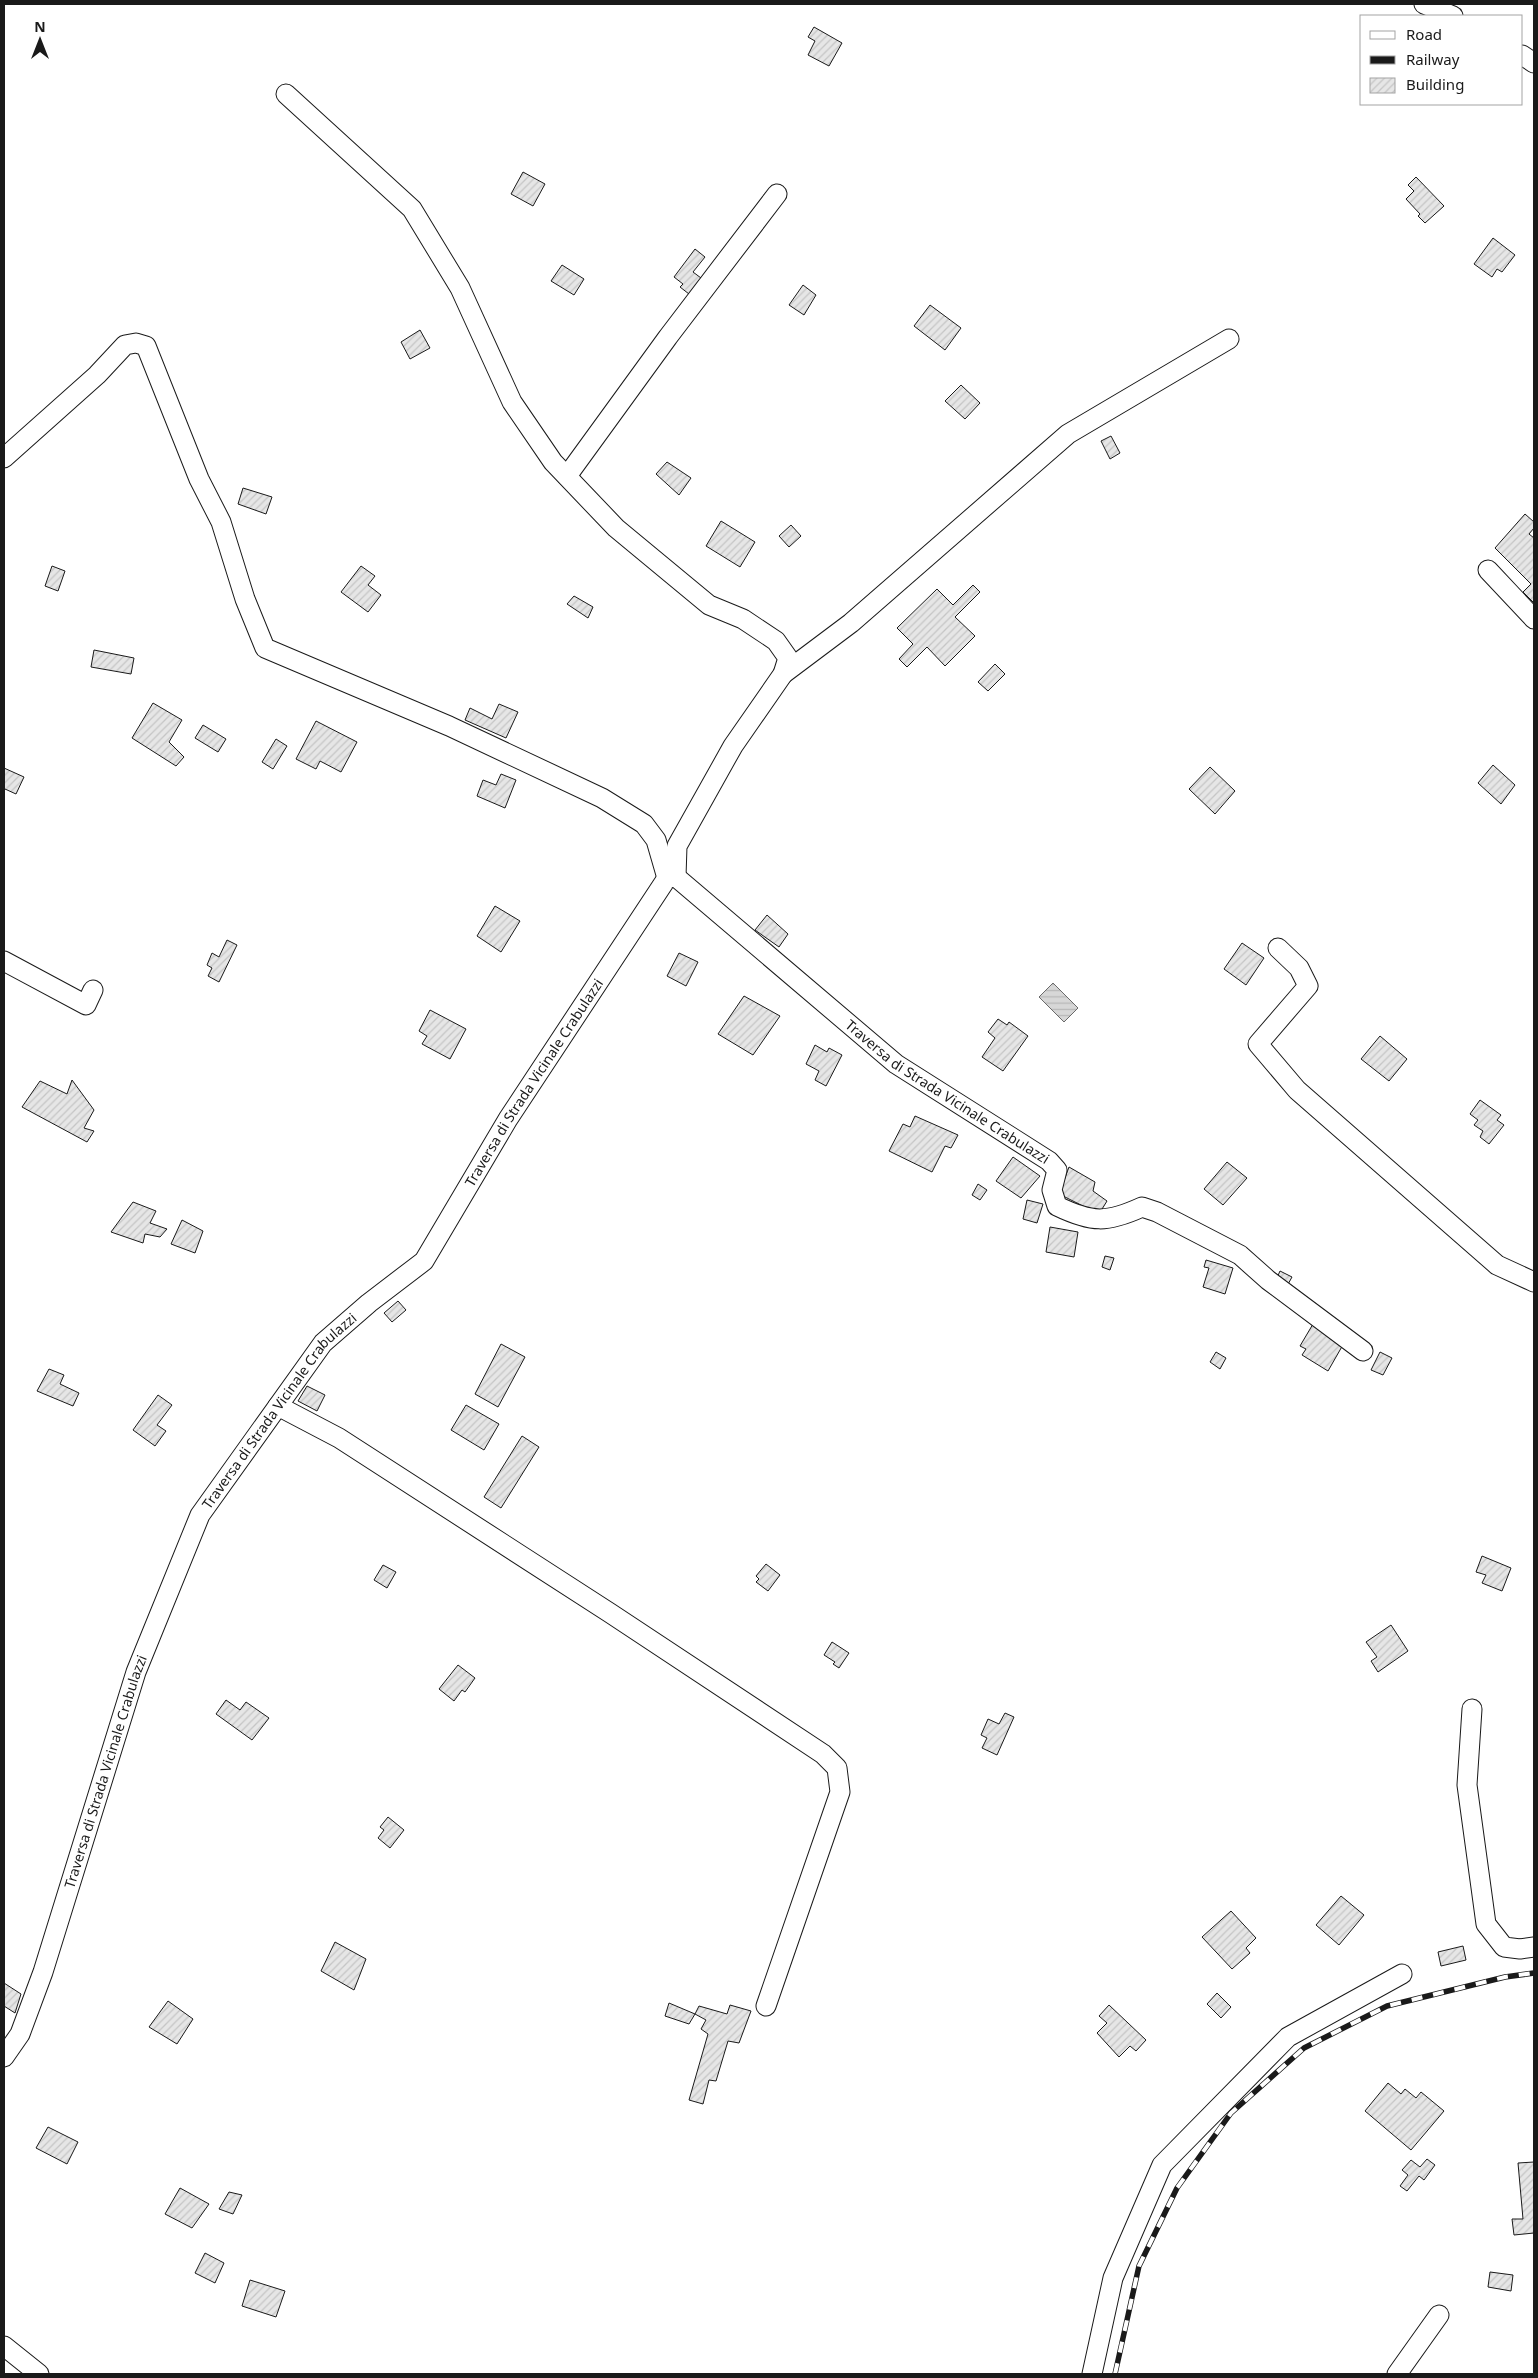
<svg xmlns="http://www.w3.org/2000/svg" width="1538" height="2378" viewBox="0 0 1538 2378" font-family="'Noto Sans',sans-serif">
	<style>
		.water { fill: url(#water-rules); stroke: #6a6a6a }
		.building { fill: url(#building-hatch); stroke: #1a1a1a }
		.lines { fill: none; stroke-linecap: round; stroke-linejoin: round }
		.street-casing { stroke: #1a1a1a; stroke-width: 21 }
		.street { stroke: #fff; stroke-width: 19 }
		.rail-casing { stroke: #1a1a1a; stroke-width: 5.5 }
		.rail { stroke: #fff; stroke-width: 4; stroke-dasharray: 11; stroke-linecap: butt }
		.labels { text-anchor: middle; stroke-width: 4; stroke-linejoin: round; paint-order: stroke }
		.street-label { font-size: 14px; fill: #1a1a1a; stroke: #fff }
	</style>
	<defs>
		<pattern id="water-rules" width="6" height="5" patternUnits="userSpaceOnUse" patternTransform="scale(1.25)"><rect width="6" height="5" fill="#d7d7d7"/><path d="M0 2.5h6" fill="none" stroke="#b8b8b8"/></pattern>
		<pattern id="building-hatch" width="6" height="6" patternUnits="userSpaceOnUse" patternTransform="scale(1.25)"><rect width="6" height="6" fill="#e6e6e6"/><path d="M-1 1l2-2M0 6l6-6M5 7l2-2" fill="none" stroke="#c5c5c5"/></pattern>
	</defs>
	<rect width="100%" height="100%" fill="#fff"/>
	<polygon class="water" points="1053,983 1078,1008 1064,1022 1039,997"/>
	<g class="building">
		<polygon points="814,27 842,43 829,66 808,55 815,41 808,37"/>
		<polygon points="523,172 545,184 533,206 511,194"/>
		<polygon points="1416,177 1444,206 1425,223 1418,216 1420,214 1406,199 1414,191 1408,185"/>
		<polygon points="1493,238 1515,255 1502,272 1497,269 1492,277 1474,264"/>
		<polygon points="695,249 705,257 693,272 701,278 689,294 680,287 683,284 674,277"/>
		<polygon points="562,265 584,279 574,295 551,281"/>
		<polygon points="803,285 816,295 804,315 789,305"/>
		<polygon points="930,305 961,328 945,350 914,326"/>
		<polygon points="420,330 430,348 410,359 401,342"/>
		<polygon points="961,385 980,403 965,419 945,401"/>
		<polygon points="1111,436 1120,453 1110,459 1101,441"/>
		<polygon points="667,462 691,478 679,495 656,474"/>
		<polygon points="243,488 272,497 266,514 238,504"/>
		<polygon points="1525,514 1534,522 1534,528 1529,534 1534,538 1534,603 1523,592 1531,584 1495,548"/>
		<polygon points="721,521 755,542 740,567 706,546"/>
		<polygon points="791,525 801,536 789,547 779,536"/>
		<polygon points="52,566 65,571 58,591 45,586"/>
		<polygon points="361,566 375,576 368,585 381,595 368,612 341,592"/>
		<polygon points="973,585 980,592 955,617 975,636 945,666 927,647 907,667 899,659 913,644 897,628 937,589 953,605"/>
		<polygon points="574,596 593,607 588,618 567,604"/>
		<polygon points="94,650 134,658 131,674 91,667"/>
		<polygon points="995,664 1005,674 988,691 978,682"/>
		<polygon points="153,703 182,720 169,742 184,757 176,766 132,738"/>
		<polygon points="499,704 518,712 506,738 465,720 470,708 492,719"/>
		<polygon points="316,721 357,742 341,772 320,761 316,769 296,759"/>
		<polygon points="203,725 226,739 218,752 195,738"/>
		<polygon points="276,739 287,746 273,769 262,762"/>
		<polygon points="1493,765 1515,785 1501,804 1478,783"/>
		<polygon points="1210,767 1235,791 1215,814 1189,789"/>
		<polygon points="4,768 24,777 16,794 5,789 4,791"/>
		<polygon points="501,774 516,780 505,808 477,796 483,780 496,785"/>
		<polygon points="495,906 520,921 501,952 477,936"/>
		<polygon points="767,915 788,934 779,947 755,930"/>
		<polygon points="227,940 237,945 219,982 208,976 212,968 207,965 212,953 219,957"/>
		<polygon points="1242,943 1264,958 1246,985 1224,969"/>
		<polygon points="679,953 698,962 686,986 667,976"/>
		<polygon points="744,996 780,1016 753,1055 718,1034"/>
		<polygon points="430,1010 466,1029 450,1059 422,1044 427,1036 419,1031"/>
		<polygon points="998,1019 1007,1025 1009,1022 1028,1036 1003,1071 982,1057 995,1038 988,1032"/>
		<polygon points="1380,1036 1407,1059 1389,1081 1361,1059"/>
		<polygon points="815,1045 827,1052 829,1048 842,1055 826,1086 815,1080 819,1071 806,1064"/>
		<polygon points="72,1080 94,1110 84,1128 94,1131 87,1142 22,1107 40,1081 67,1094"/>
		<polygon points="1480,1100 1501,1115 1497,1120 1504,1125 1489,1144 1480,1137 1483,1131 1474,1125 1478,1120 1470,1114"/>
		<polygon points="915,1116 958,1135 951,1148 945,1146 932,1172 889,1151 903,1124 910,1127"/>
		<polygon points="1013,1157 1040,1176 1021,1198 996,1181"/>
		<polygon points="1227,1162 1247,1178 1223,1205 1204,1189"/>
		<polygon points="1069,1167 1095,1182 1093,1191 1107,1201 1099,1214 1059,1194"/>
		<polygon points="978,1184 987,1190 980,1200 972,1195"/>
		<polygon points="1027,1200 1043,1204 1037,1223 1023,1219"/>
		<polygon points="133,1202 156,1211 150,1223 167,1229 160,1237 145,1234 143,1243 111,1232"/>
		<polygon points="182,1220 203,1231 195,1253 171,1244"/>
		<polygon points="1050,1227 1078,1232 1074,1257 1046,1252"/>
		<polygon points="1105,1256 1114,1258 1110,1270 1102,1267"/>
		<polygon points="1206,1260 1233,1268 1225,1294 1203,1287 1209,1268 1204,1267"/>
		<polygon points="1280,1271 1292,1277 1287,1286 1276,1280"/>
		<polygon points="398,1301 406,1310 392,1322 384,1313"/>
		<polygon points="1313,1324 1344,1343 1328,1371 1302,1355 1306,1349 1300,1346"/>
		<polygon points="501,1344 525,1357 498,1407 475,1394"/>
		<polygon points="1216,1352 1226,1358 1220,1369 1210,1362"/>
		<polygon points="1380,1352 1392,1358 1383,1375 1371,1370"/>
		<polygon points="49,1369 64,1375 60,1384 79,1393 73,1406 37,1391"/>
		<polygon points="307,1386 325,1395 317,1411 298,1401"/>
		<polygon points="158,1395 172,1405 157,1425 166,1431 155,1446 133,1430"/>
		<polygon points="466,1405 499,1424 484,1450 451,1430"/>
		<polygon points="522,1436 539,1447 501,1508 484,1497"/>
		<polygon points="1482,1556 1511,1568 1502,1591 1482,1583 1486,1575 1476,1572"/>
		<polygon points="766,1564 780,1575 768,1591 756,1582 759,1579 756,1576"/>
		<polygon points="383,1565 396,1572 387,1588 374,1580"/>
		<polygon points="1391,1625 1408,1651 1378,1672 1371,1661 1377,1657 1366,1642"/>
		<polygon points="832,1642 849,1653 839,1668 833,1664 835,1662 824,1655"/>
		<polygon points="458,1665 475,1678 465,1692 462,1690 454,1701 439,1689"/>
		<polygon points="226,1700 240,1710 246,1702 269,1718 252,1740 216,1714"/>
		<polygon points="1005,1713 1014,1717 997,1755 982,1748 987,1738 981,1735 988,1719 999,1724"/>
		<polygon points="388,1817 404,1830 390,1848 378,1838 384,1830 380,1827"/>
		<polygon points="1341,1896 1364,1915 1339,1945 1316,1925"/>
		<polygon points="1231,1911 1256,1938 1246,1948 1250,1953 1232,1969 1202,1937"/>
		<polygon points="335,1942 366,1959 354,1990 321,1971"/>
		<polygon points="1463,1946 1466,1960 1441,1966 1438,1952"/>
		<polygon points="4,1983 21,1994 15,2013 4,2006"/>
		<polygon points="1217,1993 1231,2007 1221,2018 1207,2004"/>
		<polygon points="168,2001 193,2019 177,2044 149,2027"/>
		<polygon points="669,2003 695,2014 689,2024 665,2016"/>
		<polygon points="730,2005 751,2011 739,2043 728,2041 716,2081 709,2080 703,2104 689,2100 708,2034 701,2029 706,2020 695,2014 699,2006 727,2014"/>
		<polygon points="1109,2005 1146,2040 1136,2051 1130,2046 1119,2057 1097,2033 1107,2023 1099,2016"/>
		<polygon points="1388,2083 1401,2094 1405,2089 1416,2098 1421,2092 1444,2111 1411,2150 1365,2111"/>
		<polygon points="48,2127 78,2142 67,2164 36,2148"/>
		<polygon points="1427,2159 1435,2165 1424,2180 1419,2176 1407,2191 1400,2186 1408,2175 1402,2170 1411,2160 1420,2167"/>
		<polygon points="1534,2162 1534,2233 1514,2235 1512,2219 1523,2219 1518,2163"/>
		<polygon points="180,2188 209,2204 192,2228 165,2214"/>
		<polygon points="229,2192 242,2195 233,2214 219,2209"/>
		<polygon points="205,2253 224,2263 215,2283 195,2273"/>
		<polygon points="1490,2272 1513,2275 1511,2291 1488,2287"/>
		<polygon points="250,2280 285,2291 276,2317 242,2306"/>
	</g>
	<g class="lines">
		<g class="street-casing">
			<g id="street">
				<polyline points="1424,4 1453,16"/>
				<polyline points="1522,55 1534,63"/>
				<polyline points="286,94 412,209 460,288 512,402 553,462 616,528 709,605 743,619 776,641 788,658 783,674 733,746 677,846 676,877"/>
				<polyline points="4,458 97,375 125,345 136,343 146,346 199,479 221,522 245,599 265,648 449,726 602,798 644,824 656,840 667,878"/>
				<polyline points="567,476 668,337 777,194"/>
				<polyline points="1488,570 1534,619"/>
				<polyline points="783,674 851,623 1068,434 1229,339"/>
				<polyline points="1278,948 1299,968 1308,986 1258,1044 1297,1090 1497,1265 1534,1282"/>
				<polyline points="4,961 86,1005 93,990"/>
				<polyline points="278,1406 339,1438 610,1613 823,1754 837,1768 840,1792 766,2006"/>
				<polyline points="1472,1709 1467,1785 1486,1924 1504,1947 1520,1949 1534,1947"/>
				<path id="s1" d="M4,2057l16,-23 23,-62 93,-300 64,-157 123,-172 46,-40 55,-42 84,-142 159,-241 9,-1 220,187 153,97 8,9 -5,20 5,16c35,17 50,17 85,1l15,5 83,43 28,25 95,71"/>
				<polyline points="4,2346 39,2374"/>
				<polyline points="1092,2374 1113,2278 1162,2165 1288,2037 1402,1974"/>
				<polyline points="1397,2374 1439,2315"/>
			</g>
		</g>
		<use href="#street" class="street"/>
		<g class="rail-casing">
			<polyline id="rail" points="1115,2374 1139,2266 1177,2188 1231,2113 1304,2048 1387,2006 1505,1977 1534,1973"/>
		</g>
		<use href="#rail" class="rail"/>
	</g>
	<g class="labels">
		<g class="street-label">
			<text dy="5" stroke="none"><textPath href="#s1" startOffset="1129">Traversa di Strada Vicinale Crabulazzi</textPath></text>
			<text dy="5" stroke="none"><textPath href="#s1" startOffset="1729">Traversa di Strada Vicinale Crabulazzi</textPath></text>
			<text dy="5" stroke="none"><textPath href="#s1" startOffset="709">Traversa di Strada Vicinale Crabulazzi</textPath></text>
			<text dy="5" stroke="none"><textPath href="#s1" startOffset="304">Traversa di Strada Vicinale Crabulazzi</textPath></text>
		</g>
	</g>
	<rect width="1538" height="2378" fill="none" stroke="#1a1a1a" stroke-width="10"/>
	<rect x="1360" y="15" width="162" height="90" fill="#ffffff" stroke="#a3a3a3"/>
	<rect x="1370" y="31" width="25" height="8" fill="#ffffff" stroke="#a3a3a3"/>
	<text x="1406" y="40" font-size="15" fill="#1a1a1a">Road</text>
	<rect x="1370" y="56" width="25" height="8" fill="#1a1a1a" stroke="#a3a3a3"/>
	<text x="1406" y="65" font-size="15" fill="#1a1a1a">Railway</text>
	<rect x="1370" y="78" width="25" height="15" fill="url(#building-hatch)" stroke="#a3a3a3"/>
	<text x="1406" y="90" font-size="15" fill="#1a1a1a">Building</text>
	<g transform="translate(40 40)" stroke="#ffffff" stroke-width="4" paint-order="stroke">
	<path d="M0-4L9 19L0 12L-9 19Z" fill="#1a1a1a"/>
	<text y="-8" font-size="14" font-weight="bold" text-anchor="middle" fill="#1a1a1a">N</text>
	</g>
</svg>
